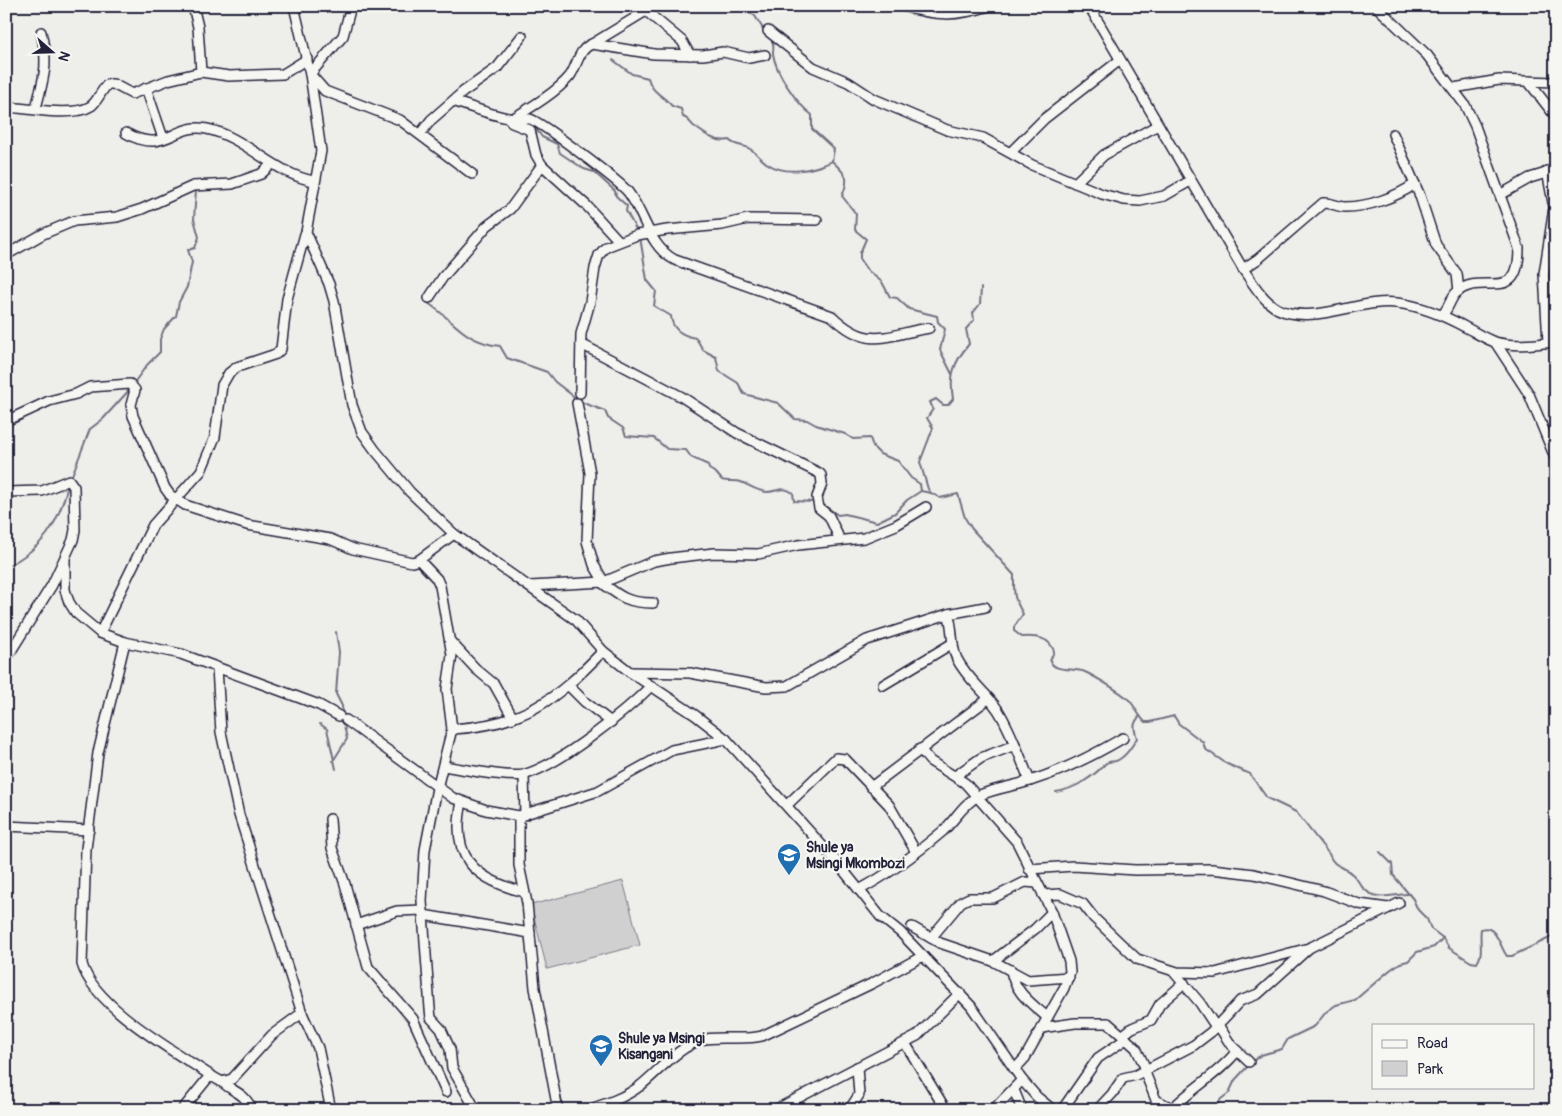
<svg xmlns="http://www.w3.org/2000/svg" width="1562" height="1116" viewBox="0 0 1562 1116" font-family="Pangolin,sans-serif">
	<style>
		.green { fill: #d0d0d1; stroke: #797986 }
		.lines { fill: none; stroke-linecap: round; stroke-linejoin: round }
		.stream { stroke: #727281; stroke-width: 2 }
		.street-casing { stroke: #22223b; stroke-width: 12 }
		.street { stroke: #f6f6f2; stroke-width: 9 }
		.labels { text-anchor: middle; stroke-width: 4.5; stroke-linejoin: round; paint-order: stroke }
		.poi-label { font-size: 14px; font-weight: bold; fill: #22223b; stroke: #f6f6f2; text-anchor: start }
	</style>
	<rect width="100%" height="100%" fill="#eeeeeb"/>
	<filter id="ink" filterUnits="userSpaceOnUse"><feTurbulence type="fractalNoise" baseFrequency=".02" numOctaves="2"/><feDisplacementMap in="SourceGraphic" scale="10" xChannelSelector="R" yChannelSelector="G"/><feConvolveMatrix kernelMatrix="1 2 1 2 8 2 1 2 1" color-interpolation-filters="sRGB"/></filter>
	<g filter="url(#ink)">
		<polygon class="green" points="623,881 640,945 547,969 531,905"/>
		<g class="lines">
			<g class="stream">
				<polyline points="739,6 755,16 765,32"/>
				<polyline points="746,12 748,6"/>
				<path d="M771,39c4,6 2,8 2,15 3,19 24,50 39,61v14l22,20 -2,12"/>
				<path d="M613,60l19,14 16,4c4,15 14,16 24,28l9,3 2,8c7,2 7,7 12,10 11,8 21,16 34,13 7,7 13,4 21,9 7,4 11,11 18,15 18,12 46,6 64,-3"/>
				<polyline points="526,124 534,126 542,137 557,144 560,153 584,169 594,172 615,191 616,196 627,206 626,211 638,233"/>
				<path d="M832,161c15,14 18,17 10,35l14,18 -1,16 11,9 -6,14v7l7,10 15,12 8,15 7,1 12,11 28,7 1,6 7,7 -5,21 12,24"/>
				<path d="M640,237l7,43 9,11 -2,15 17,10c1,14 13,20 25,22l7,12 13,7 3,14 19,12 6,11 34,9 17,16 12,1 9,5 29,9 8,5 17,-1 3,9 7,7 18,7 13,17 9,6 1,7"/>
				<path d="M428,303c28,19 36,39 72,43l7,12 40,14 8,10 26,20 24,9 3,7 15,10 3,8 28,2 13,11 19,1 5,7 17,8 1,4 7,4 6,7c6,2 13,0 19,2 10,4 15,9 26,10 10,0 16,-7 26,1l1,8 20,1"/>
				<polyline points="133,384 147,365 160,352 160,339 164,329 176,316 179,302 187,287 192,262 188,250 195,248 199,237 194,219 196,190"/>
				<polyline points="71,478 90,429 103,419 131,388"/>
				<path d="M931,493l-3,-4 -8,-27 13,-34 -6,-10 6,-9 -3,-7 6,-3 7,6h5l5,-6c-4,-24 1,-37 16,-55l-3,-15 8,-9 -1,-7 7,-9 1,-16"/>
				<path d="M822,504l16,11 7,-1 32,8 18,-9 12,-13 14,-9 10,2 9,5 18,-4 7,24 7,11 42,46c0,21 -1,21 9,39l-9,13v4l8,6c14,-1 27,0 32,14l-4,10c5,12 25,6 35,11 9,4 41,23 46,30 5,7 8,14 14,20h5l24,-6 5,8 24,18 2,7 22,15 23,10 17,24 29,14 33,42c5,14 14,11 23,20 5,4 7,10 12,15 14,13 29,5 45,5"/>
				<path d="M6,567c38,-20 52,-42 62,-82"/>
				<polyline points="336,632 339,652 336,694 342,706 343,716"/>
				<polyline points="320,724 327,729 336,769"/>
				<polyline points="333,761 347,739 343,721"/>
				<path d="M1056,792c19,-3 37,-15 49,-28 3,-3 8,-2 11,-3 10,-4 16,-15 21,-23 -3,-9 -5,-14 3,-22"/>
				<path d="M1380,852l12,12 1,11 20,24 5,11 9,9 4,10 12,9 6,10 22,14 6,1c7,-10 2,-22 4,-34 16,-5 19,19 26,27h5l44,-21"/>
				<polyline points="1253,1061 1261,1055 1282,1049 1288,1039 1315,1026 1326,1012 1336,1005 1355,1000 1390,970 1400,963 1408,961 1417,952 1434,947 1443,938"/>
				<polyline points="1214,1110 1221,1099 1229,1093 1235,1080 1248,1066"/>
			</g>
			<g class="street-casing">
				<g id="street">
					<polyline points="193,6 198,27 201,72"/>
					<polyline points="294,6 310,74 321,151 306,232 329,284 334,301 352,405 362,432 375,450 410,492 454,534 576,620 603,651 630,672 695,715 726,739 836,861 880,916 900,932 971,1006 1022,1080 1037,1097 1053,1110"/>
					<polyline points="353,6 350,10 343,36 310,74 325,91 400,120 472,174"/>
					<polyline points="640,6 682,41 690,55"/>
					<path d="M902,6c34,10 53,11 87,0"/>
					<path d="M1089,6l154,263c9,13 20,32 35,40 35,17 83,-11 119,-6 25,3 46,12 68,24 10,5 20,12 30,15 20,5 41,2 61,0"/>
					<path d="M1376,6l51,49 38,50 10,21 44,122c0,59 -36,22 -62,44 -7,6 -8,17 -15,23"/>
					<polyline points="768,31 813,67 848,82 874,99 947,130 983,138 1032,165 1102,194 1124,200 1140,201 1164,196 1190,181"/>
					<polyline points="592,44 646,11"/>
					<polyline points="1528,81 1556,117"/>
					<polyline points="146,88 163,138"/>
					<polyline points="1454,88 1499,80 1556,82"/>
					<path d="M453,101c18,6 36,13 55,17 7,2 15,0 22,1 11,3 90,63 98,73 17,22 21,55 47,68l157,56c37,35 53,19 97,12"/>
					<path d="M6,107c23,1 66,11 85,-1 7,-5 10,-16 17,-22h5l19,10 36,-14 33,-8 28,4 54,-2 24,-15"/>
					<path d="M36,108c8,-32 13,-42 5,-76"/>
					<polyline points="509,118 512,123 530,130 536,155 542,165 586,205 619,241"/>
					<path d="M512,119c18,-11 45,-27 58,-43 7,-10 9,-28 22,-32l62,10 49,1 20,-3 26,6 16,-3"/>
					<path d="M126,133c40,23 47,-11 81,-4 39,8 67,45 107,52"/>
					<polyline points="420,134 431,120 463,92 497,68 522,36"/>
					<polyline points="1393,134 1420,196 1436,245 1457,274 1459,291"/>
					<polyline points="1011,152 1044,119 1120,60"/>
					<polyline points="1547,171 1554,208 1544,274 1548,342"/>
					<polyline points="1075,183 1104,155 1158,125"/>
					<polyline points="1500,195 1530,178 1556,170"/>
					<polyline points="6,255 43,234 74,221 117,217 142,209 193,186 232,184 261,174 272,164"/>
					<path d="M1243,269l15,-10 65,-56c8,-1 14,4 22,4 24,0 51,-10 70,-23"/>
					<polyline points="429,298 443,277 487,226 510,209 542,165"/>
					<polyline points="1495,342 1529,394 1556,460"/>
					<polyline points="581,344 682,397 737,433 819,473 821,475 822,484 817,497 819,508 829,516 840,540"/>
					<polyline points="580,393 581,334 590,302 595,268 599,255 606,247 637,235 667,230 722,225 748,219 817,220"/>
					<polyline points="577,403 590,473 587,541 594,565 604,582"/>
					<polyline points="6,421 49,401 76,394 90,387 130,384 135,390 131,405 133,416 165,488 170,495 185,505 247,525 330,539 353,549 412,562 419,560 454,534"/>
					<polyline points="6,492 42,491 69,480 74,487 75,530 73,540 52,585 6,659"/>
					<polyline points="65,559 65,590 69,602 76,613 100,633 125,642 181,654 319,705 339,716"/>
					<polyline points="419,560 437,579 440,586 452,655 447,689 452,729 437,788 425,850 422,901 430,1009 431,1018 441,1029 450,1049 452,1068 476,1110"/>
					<path d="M601,582c19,15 27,21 52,21"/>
					<polyline points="530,586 604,582 654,561 671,558 714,553 758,554 798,545 864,538 896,525 926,507"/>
					<path d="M948,614c6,14 2,31 9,45 10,20 29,33 41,51 14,22 22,48 32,71"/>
					<polyline points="100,633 153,525 201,471 215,437 222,385 229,373 237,367 276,354 281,349 287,299 305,234"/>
					<polyline points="450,641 476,669 494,684 513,718"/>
					<path d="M125,642l-27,111 -12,96 -4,115c12,43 94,88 131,113"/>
					<polyline points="217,668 221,732 239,815 302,1013 318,1048 331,1110"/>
					<polyline points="630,672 690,673 766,687 787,686 867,640 948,614 985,607"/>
					<polyline points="883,685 953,643"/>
					<polyline points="569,686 585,702 611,722"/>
					<polyline points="346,720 453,798 486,810 519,816 598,791 672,750 726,739"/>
					<path d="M452,729c71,-4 103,-28 151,-78"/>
					<polyline points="920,749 930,761 965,783 1017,842 1052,912 1069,961 1070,972 1064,988 1025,1058 1015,1069"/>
					<path d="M444,766c17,3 65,12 79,9 37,-10 101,-62 128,-89"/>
					<polyline points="524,775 525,815"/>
					<polyline points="955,776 981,758 1015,745"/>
					<polyline points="871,787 988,699"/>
					<path d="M462,802c-12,54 11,77 62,90"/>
					<polyline points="787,805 836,758 845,759 889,805 916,852"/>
					<polyline points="519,816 519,865 527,903 535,988 558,1110"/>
					<polyline points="330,819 332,848 345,884 368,967 413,1019 446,1092"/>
					<polyline points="6,826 89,830"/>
					<polyline points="1029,869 1074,866 1135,870 1212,869 1254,874 1324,891 1359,904 1388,908"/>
					<path d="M859,890c30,-16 58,-37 84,-59 12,-11 20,-27 35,-35 16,-8 38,-10 55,-16 32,-10 61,-25 90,-42"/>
					<polyline points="1043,895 1060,894 1083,904 1094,918 1137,959 1177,972 1215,973 1309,948"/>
					<polyline points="423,915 530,933"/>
					<polyline points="356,925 397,911 423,910"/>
					<polyline points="912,927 940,943 993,961 1028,980 1069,977"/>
					<polyline points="931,938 961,902 969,898 993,898 1025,882 1037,883"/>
					<polyline points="993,961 1035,929 1052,912"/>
					<path d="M1011,970c3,22 21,34 36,47"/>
					<polyline points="1173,971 1200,1003 1216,1027"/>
					<polyline points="1218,1025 1231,1045 1249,1062"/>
					<polyline points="1041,1028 1075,1023 1108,1023 1136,1048 1146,1069"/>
					<polyline points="1123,1035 1132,1028 1151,1020 1160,1004 1184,983"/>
					<polyline points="905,1043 946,1110"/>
					<polyline points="1144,1070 1156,1100 1176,1110"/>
					<path d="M222,1082c14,12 22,10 30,28"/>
					<polyline points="1014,1090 1022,1110"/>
					<path d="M1173,1108c20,-21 46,-34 64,-57"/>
					<polyline points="182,1110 208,1078 213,1077 222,1082 232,1079 272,1035 302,1013"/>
					<path d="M587,1110c19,-6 37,-12 53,-24 19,-15 37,-38 61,-46 16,-5 41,1 61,-4l111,-53 50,-27"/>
					<polyline points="775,1110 917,1036 960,993"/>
					<polyline points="849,1110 859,1095 857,1067"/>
					<polyline points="993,1110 1022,1080"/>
					<polyline points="1062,1110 1098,1058 1126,1039"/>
					<polyline points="1097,1110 1112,1094 1123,1078 1136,1075 1194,1045 1211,1032 1240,1001 1258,994 1309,948 1399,903"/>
				</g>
			</g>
			<use href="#street" class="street"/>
		</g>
	</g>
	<defs>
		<g id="school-pin" transform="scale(1.25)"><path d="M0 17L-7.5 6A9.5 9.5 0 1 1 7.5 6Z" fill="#1f6fb2" stroke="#f6f6f2"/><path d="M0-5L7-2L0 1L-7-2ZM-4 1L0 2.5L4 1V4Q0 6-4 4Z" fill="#fff"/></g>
	</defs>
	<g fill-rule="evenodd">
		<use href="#school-pin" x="789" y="855"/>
		<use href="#school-pin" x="601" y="1046"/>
	</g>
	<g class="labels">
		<g class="poi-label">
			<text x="806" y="852">Shule ya<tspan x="806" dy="16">Msingi Mkombozi</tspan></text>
			<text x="618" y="1043">Shule ya Msingi<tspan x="618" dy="16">Kisangani</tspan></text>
		</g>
	</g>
	<rect width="1562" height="1116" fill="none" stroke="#f6f6f2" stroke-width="25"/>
	<rect x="12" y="12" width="1537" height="1091" fill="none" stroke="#22223b" stroke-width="2" filter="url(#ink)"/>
	<rect x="1372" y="1024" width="162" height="65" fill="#f6f6f2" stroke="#a1a1a9"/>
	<rect x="1382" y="1040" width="25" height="8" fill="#f6f6f2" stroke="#a1a1a9"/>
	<text x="1417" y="1048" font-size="15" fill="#22223b">Road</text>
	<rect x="1382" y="1061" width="25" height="15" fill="#d0d0d1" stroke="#a1a1a9"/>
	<text x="1417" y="1074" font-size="15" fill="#22223b">Park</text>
	<g transform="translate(52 52) rotate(110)" stroke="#f6f6f2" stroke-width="4" paint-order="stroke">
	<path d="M0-4L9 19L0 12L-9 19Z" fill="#22223b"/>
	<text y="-8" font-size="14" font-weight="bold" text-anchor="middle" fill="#22223b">N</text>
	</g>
</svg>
